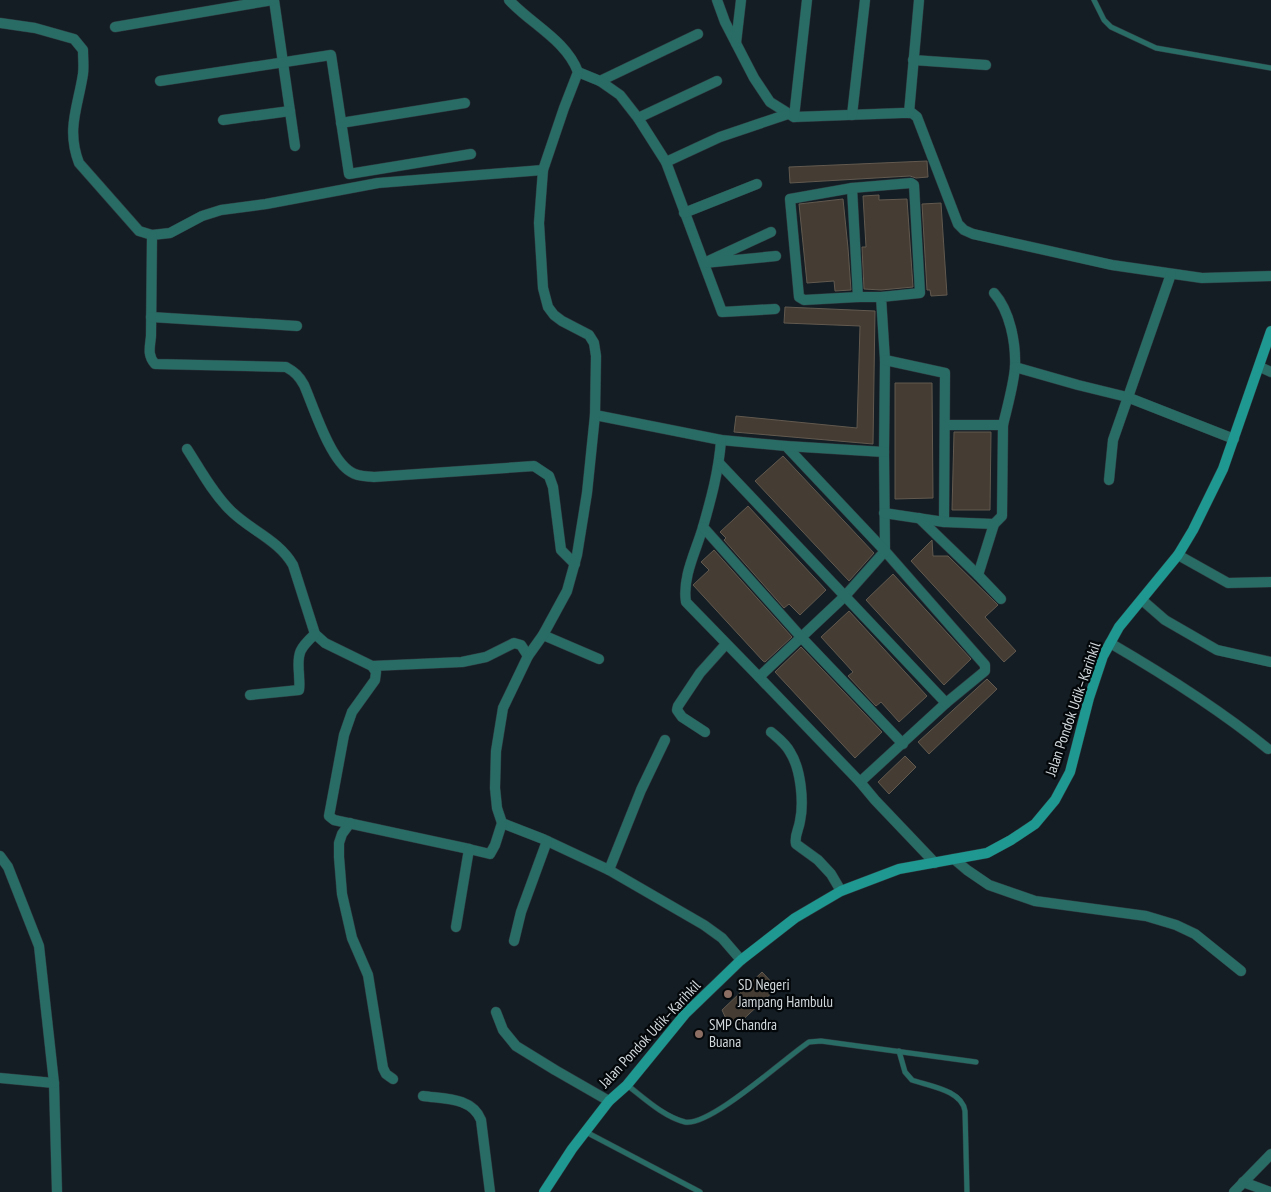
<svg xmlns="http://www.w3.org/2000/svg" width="1271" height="1192" viewBox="0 0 1271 1192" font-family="'PT Sans Narrow',sans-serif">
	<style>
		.building { fill: #453d33; stroke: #62594f }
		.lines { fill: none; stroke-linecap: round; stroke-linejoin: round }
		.lane-casing { stroke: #2e373d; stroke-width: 6 }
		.street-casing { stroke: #2e373d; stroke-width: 11 }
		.secondary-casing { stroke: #2e373d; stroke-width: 11 }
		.lane { stroke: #296b65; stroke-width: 5 }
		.street { stroke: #296b65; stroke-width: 10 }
		.secondary { stroke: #1e9890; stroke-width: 10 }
		.education-dot { fill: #8d6e63; stroke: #040709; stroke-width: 2 }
		.labels { text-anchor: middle; stroke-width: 4.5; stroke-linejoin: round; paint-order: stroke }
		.street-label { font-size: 15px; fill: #d1d8dc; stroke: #040709 }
		.poi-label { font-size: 15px; fill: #d1d8dc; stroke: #040709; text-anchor: start }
	</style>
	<rect width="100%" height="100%" fill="#131d23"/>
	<g class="building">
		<polygon points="927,161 928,177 916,178 910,176 790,183 789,167"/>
		<polygon points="879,195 879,200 907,199 913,287 881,290 864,289 862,247 866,247 863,196"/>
		<polygon points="843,199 848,248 851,290 835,291 834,281 807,283 799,204"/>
		<polygon points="941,203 947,295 931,296 930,290 927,290 922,204"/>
		<polygon points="785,307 875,311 873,444 734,432 736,416 857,428 860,326 784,323"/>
		<polygon points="895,383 932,383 933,498 895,499"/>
		<polygon points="954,432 991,432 990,510 952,510"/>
		<polygon points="783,456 874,553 849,581 755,481"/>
		<polygon points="748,506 826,590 800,615 789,604 784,608 724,540 726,538 720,532"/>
		<polygon points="932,540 933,556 948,556 998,605 985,617 1016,651 1004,662 911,561"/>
		<polygon points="714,550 792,637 765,662 763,661 693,585 709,570 701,562"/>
		<polygon points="893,574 971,659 944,685 866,600"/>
		<polygon points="849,611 927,696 899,722 881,702 876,706 848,676 853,672 821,637"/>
		<polygon points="801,647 882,732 855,758 775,672"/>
		<polygon points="987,679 997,689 929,754 918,742"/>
		<polygon points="905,756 916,767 889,794 878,782"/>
		<polygon points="762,972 777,988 735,1027 728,1023 722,1010"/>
	</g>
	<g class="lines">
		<g class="lane-casing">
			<g id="lane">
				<polyline points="1094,0 1104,20 1111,27 1156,48 1271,68"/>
				<path d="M899,1051l6,21 7,8c17,6 50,10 53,31l2,81"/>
				<path d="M627,1085c17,13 37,32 58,37 25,5 100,-64 124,-80l12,-1 155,21"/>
				<polyline points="586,1132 700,1192"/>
			</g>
		</g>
		<g class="street-casing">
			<g id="street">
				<polyline points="274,0 295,146"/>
				<polyline points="717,0 725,22 754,78 770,102 794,117 902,113 912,113 917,117 958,224 964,230 973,234 1112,265 1202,278 1271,276"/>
				<path d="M0,23l35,5 39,11 9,11c0,8 1,16 0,24 -5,33 -17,55 -4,89l60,68 13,4 18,-2 32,-17 19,-6 45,-6 112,-21 165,-13"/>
				<polyline points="115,27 273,0"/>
				<polyline points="736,43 741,0"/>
				<polyline points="913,60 986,65"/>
				<polyline points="578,72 600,81 698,34"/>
				<polyline points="160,81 331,55 349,174 471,154"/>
				<polyline points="600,81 620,95 638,118 666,162 720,137 788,114"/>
				<polyline points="909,113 919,0"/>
				<polyline points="852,115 865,0"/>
				<polyline points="794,117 807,0"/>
				<polyline points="638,118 717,81"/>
				<polyline points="223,120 290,111"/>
				<polyline points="341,123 465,103"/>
				<polyline points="666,162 722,312 775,309"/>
				<polyline points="852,188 858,297"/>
				<polyline points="684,213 757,184"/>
				<polyline points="771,232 704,263 776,256"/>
				<path d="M152,235l-1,101c-1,11 -4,19 4,28l131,3c9,5 13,9 18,18 10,23 26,75 47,87 7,5 15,4 23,5l160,-11 15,10 4,11 8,63 14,14"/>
				<path d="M994,293c16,18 22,50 21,74 -1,16 -8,41 -12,58"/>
				<polyline points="881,297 920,293 914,185 911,183 852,188 790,199 799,297 804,300 858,297 881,297 885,360 884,452 885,551 985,665 985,671 946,703 860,782 875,800 935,863"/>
				<polyline points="151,317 297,326"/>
				<polyline points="885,360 945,373 944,522"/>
				<polyline points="1015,367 1078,385 1127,397 1234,439"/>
				<polyline points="1260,367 1271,372"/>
				<polyline points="595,415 721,440 786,446 885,551 845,596 759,677 860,782"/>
				<path d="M721,440c-2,30 -10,59 -18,87 -7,24 -21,50 -17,75l73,75"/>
				<polyline points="786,446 884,452"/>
				<path d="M187,449c13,20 25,43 42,60 20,21 49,30 64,56l22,69 10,9 47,23 4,6 -1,8 -23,32 -8,23 -15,81 5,4 135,29"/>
				<polyline points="719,463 946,703"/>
				<polyline points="1109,480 1113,440 1171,274"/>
				<polyline points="884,513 944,522 994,524 1002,516 1003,425 945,425"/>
				<polyline points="919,518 978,575 1001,599"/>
				<polyline points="703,527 801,637 903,744"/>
				<polyline points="1178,555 1228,583 1271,582"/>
				<polyline points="978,575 994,524"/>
				<polyline points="1142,600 1165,620 1217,650 1271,662"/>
				<polyline points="543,635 599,659"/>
				<path d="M1110,643c55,32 109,66 158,106"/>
				<polyline points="372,666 462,662 486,657 514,643 521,645 528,656"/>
				<path d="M250,695l49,-5c1,-5 0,-11 0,-16 -2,-22 1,-26 16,-40"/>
				<polyline points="705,732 682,717 677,710 678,706 700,673 726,644"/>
				<path d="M771,732c7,6 15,12 19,20 11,17 14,50 10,69 -1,8 -6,15 -4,23l22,16 13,14 10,17"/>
				<polyline points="350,823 342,834 339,843 339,857 342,894 352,938 368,975 383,1068 386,1074 393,1079"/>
				<polyline points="502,823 543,839 609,870 704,925 722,938 741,960"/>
				<polyline points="0,856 8,867 39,946 54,1083 57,1192"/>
				<polyline points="954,859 967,870 989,885 1035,901 1146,916 1176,925 1195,934 1241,971"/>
				<polyline points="609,870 641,790 665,740"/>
				<path d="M456,927l13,-78 21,5 5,-9 7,-22 -5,-15 -2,-20 1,-37 7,-43 25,-52 15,-21 24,-44 10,-36 10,-62 8,-78 1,-59 -2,-13 -5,-8 -27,-14 -8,-6 -6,-8 -5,-19 -4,-65 4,-53 21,-62 14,-36c-12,-32 -47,-48 -69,-72"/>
				<polyline points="514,941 521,912 547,841"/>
				<polyline points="496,1012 503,1030 516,1046 555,1070 609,1101"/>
				<polyline points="0,1078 54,1083"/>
				<path d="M423,1096c21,3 49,1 58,24l9,72"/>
				<polyline points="1243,1182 1270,1192"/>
				<polyline points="1234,1192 1271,1154"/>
			</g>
		</g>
		<g class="secondary-casing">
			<polyline id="secondary" points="544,1192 572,1149 609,1101 627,1085 685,1014 741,960 795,918 841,891 899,869 987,853 1011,840 1035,824 1055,800 1070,772 1089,698 1103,656 1119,627 1178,555 1193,530 1223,469 1271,331"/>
		</g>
		<use href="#lane" class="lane"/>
		<use href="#street" class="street"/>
		<use href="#secondary" class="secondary"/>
	</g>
	<g class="education-dot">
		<circle cx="728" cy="994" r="5"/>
		<circle cx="699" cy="1034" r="5"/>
	</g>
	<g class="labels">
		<g class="street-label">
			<text transform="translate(1073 709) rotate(-71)" y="5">Jalan Pondok Udik–Karihkil</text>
			<text transform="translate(650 1034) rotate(-47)" y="5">Jalan Pondok Udik–Karihkil</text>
		</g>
		<g class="poi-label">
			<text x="738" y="990">SD Negeri<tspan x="738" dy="17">Jampang Hambulu</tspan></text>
			<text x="709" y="1030">SMP Chandra<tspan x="709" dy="17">Buana</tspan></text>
		</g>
	</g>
</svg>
